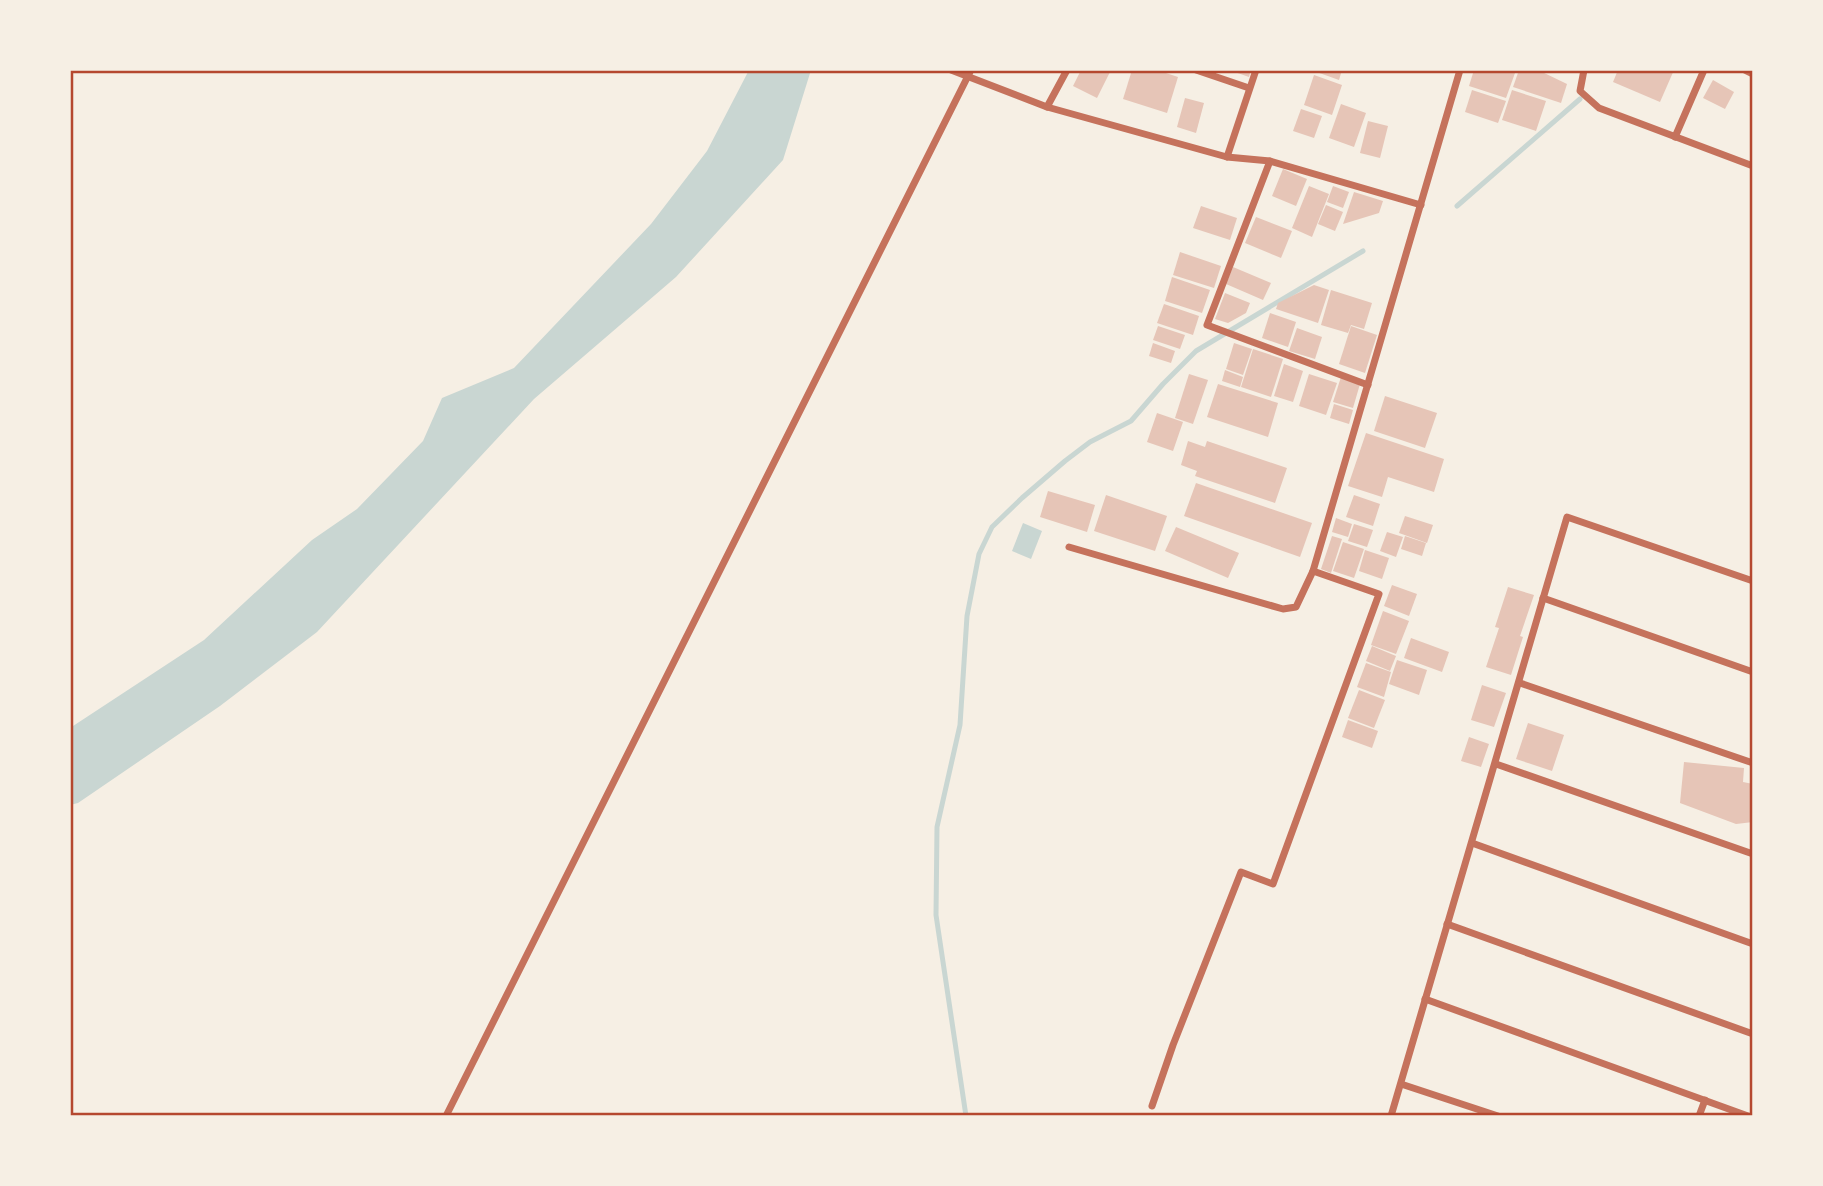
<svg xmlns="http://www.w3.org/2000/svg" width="1823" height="1186" viewBox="0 0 1823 1186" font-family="Ubuntu,sans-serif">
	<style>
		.water { fill: #c9d6d2 }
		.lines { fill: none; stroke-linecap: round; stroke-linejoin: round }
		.stream { stroke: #c9d6d2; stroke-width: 5 }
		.building { fill: #e6c5b7 }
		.minor { stroke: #c5725c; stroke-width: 7 }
		.neatline { fill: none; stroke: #b5482f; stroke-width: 2.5 }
	</style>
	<rect width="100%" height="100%" fill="#f6efe4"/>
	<g class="water">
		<polygon points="749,70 811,70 783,160 676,277 534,399 317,632 220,706 78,803 70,805 70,728 204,640 312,540 357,509 423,441 442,398 514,368 651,224 707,151"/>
		<polygon points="1023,523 1042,531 1031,559 1012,551"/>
	</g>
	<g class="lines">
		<g class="stream">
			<polyline points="1457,206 1580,99"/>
			<polyline points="966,1116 936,915 937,827 960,725 967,616 979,554 992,527 1022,498 1065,461 1090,442 1131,421 1163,384 1196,351 1363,251"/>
		</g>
	</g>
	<g class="building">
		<polygon points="1081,70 1111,70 1097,98 1073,86"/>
		<polygon points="1132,70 1157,70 1178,77 1167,113 1123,99"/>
		<polygon points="1229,70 1251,70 1249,77"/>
		<polygon points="1311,70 1342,70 1339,80"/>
		<polygon points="1474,70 1507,70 1515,73 1506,98 1469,86"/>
		<polygon points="1519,70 1538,70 1567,84 1561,103 1513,87"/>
		<polygon points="1618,70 1674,70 1660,102 1613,82"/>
		<polygon points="1314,75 1342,85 1332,115 1304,105"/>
		<polygon points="1713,80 1734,92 1725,109 1703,98"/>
		<polygon points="1472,90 1506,101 1498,123 1465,112"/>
		<polygon points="1512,90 1546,101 1536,131 1502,120"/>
		<polygon points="1185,98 1204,103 1196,133 1177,127"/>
		<polygon points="1341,104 1366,113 1354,147 1329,138"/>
		<polygon points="1301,109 1322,116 1314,138 1293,131"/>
		<polygon points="1368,121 1388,126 1380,158 1360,153"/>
		<polygon points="1283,169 1307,179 1296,206 1272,196"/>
		<polygon points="1309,186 1329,194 1312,237 1292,228"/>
		<polygon points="1333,186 1349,192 1343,208 1327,202"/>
		<polygon points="1354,192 1383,201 1379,213 1343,224"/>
		<polygon points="1326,205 1343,212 1335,231 1318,224"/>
		<polygon points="1201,206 1237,218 1230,240 1193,228"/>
		<polygon points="1256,217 1292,231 1281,258 1245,243"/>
		<polygon points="1180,252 1221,266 1214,288 1173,275"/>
		<polygon points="1233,267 1271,283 1263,300 1226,284"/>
		<polygon points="1172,277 1210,290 1202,313 1165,301"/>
		<polygon points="1314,285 1329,290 1318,323 1276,309 1278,303"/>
		<polygon points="1331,290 1372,303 1364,329 1351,325 1348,333 1321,325"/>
		<polygon points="1225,293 1250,303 1246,313 1228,323 1215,319"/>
		<polygon points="1164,304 1199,316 1193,335 1157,323"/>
		<polygon points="1270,313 1296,322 1288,347 1262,338"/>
		<polygon points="1158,326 1185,335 1180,349 1153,340"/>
		<polygon points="1351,326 1377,335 1365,373 1339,364"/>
		<polygon points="1297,328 1322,337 1315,359 1289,351"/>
		<polygon points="1153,343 1175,351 1171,363 1149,356"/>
		<polygon points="1234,343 1252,349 1243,375 1226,369"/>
		<polygon points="1253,349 1283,359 1271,397 1241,387"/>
		<polygon points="1284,364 1303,371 1293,402 1274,396"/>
		<polygon points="1225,370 1243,377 1240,387 1222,381"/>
		<polygon points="1189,374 1208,380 1193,424 1175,418"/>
		<polygon points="1309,374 1337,383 1326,415 1299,406"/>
		<polygon points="1341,377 1360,384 1353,408 1333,402"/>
		<polygon points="1218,384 1278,403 1268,437 1207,417"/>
		<polygon points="1385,396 1437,413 1425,448 1374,431"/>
		<polygon points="1334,404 1353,410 1349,424 1330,418"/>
		<polygon points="1157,413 1183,422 1173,451 1147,442"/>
		<polygon points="1366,433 1444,459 1434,492 1388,477 1382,497 1348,486"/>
		<polygon points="1188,441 1205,447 1207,441 1287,468 1275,503 1195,476 1197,471 1181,465"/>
		<polygon points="1196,483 1312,523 1300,557 1184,516"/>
		<polygon points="1048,491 1095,505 1087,532 1040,517"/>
		<polygon points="1106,495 1167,516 1155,551 1094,531"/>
		<polygon points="1354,495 1380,504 1373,526 1346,517"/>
		<polygon points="1405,516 1433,525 1427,543 1399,533"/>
		<polygon points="1336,518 1352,524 1348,537 1332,532"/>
		<polygon points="1354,524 1373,530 1367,547 1348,541"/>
		<polygon points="1176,527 1239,553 1228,578 1165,551"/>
		<polygon points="1387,532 1403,537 1396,557 1380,551"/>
		<polygon points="1332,536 1342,539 1331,573 1321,569"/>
		<polygon points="1405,536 1426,543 1422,556 1401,549"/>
		<polygon points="1343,542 1364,549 1354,578 1333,571"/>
		<polygon points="1365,550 1389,558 1382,579 1359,571"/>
		<polygon points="1392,585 1417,594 1409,616 1384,606"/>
		<polygon points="1508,587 1534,595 1520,636 1523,637 1511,675 1486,667 1499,628 1495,627"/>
		<polygon points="1383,611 1409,621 1396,654 1371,645"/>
		<polygon points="1411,638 1449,652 1442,672 1404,658"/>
		<polygon points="1372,646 1396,656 1390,671 1366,661"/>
		<polygon points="1397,660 1427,670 1419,695 1389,684"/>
		<polygon points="1366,663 1391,672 1384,697 1357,687"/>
		<polygon points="1482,685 1506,693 1494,727 1471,720"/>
		<polygon points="1359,690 1385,700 1374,728 1348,718"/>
		<polygon points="1348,720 1378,731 1372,748 1342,737"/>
		<polygon points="1528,723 1564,735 1552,771 1516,759"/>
		<polygon points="1469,737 1489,744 1481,767 1461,761"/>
		<polygon points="1684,762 1744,768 1743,782 1753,784 1753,822 1736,824 1680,803"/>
	</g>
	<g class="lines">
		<g class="minor">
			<polyline points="951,70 1047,107 1227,157 1270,161 1421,205"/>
			<polyline points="1196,70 1249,88"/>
			<polyline points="1584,70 1580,91 1599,108 1753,166"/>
			<polyline points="1745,70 1753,74"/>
			<polyline points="1047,107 1067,70"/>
			<polyline points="1675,137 1704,70"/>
			<polyline points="1227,157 1256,70"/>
			<polyline points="1270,161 1207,325 1368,385"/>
			<polyline points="1069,547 1283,609 1296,607 1313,571 1460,70"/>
			<polyline points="1543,598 1753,672"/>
			<polyline points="1520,683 1753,763"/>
			<polyline points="1496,764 1753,854"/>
			<polyline points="1472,843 1753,944"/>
			<polyline points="1447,924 1753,1034"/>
			<polyline points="1425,999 1748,1116"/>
			<polyline points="1401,1084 1498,1116"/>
			<polyline points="1152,1106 1173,1045 1241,872 1273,884 1379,594 1313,571"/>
			<polyline points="446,1116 971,70"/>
			<polyline points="1391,1116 1567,517 1753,581"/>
			<polyline points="1699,1116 1705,1100"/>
		</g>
	</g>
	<rect width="1823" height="1186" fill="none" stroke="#f6efe4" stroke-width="144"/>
	<rect x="72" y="72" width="1679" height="1042" class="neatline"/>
</svg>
